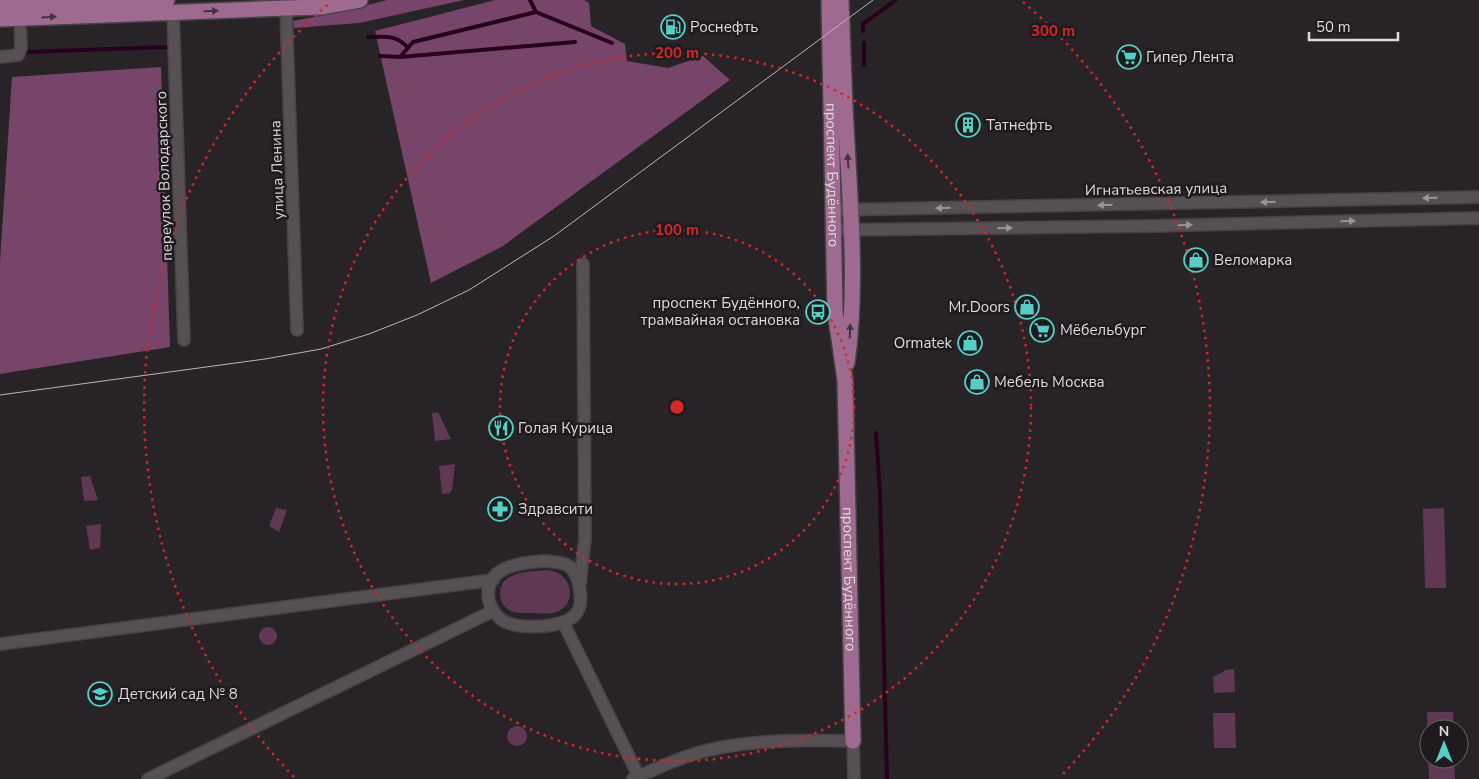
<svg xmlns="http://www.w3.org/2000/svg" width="1479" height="779" viewBox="0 0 1479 779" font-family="'Nunito Sans',sans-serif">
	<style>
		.green { fill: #5f3954 }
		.forest { fill: #774569 }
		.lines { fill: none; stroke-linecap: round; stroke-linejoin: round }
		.stream { stroke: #27001e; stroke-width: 4 }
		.minor-casing { stroke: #464245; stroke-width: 14 }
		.major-casing { stroke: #464245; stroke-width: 18 }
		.minor { stroke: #565054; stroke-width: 11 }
		.major { stroke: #9f6a8f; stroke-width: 15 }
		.tram { stroke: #b9b5b8; stroke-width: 1 }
		.oneway { fill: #45323f }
		.oneway2 { fill: #9a9598 }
		.ring { fill: none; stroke: #d62828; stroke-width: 2.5; stroke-dasharray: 2.5 5 }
		.labels { text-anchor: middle; stroke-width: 5; stroke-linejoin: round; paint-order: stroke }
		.poi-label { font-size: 15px; fill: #dedadc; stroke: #1f1a1d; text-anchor: start }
		.street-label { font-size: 15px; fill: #dedadc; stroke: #1f1a1d }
		.centre { fill: #d62828; stroke: #1f1a1d; stroke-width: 2.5 }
		.ring-label { font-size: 15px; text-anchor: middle; font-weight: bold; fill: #d62828; stroke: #1f1a1d; stroke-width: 5; stroke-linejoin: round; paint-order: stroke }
	</style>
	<rect width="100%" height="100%" fill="#282327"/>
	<g class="green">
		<polygon points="438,412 451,439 435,441 432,413"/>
		<polygon points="455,464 452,490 450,493 442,494 439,466"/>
		<polygon points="90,476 98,500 84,501 81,477"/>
		<polygon points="276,508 287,510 279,532 269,526"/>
		<polygon points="1444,508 1446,588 1425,588 1423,509"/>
		<polygon points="101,524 100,548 90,550 86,526"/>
		<path d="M547,570c23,1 33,31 10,42 -8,3 -18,1 -27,1 -9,0 -18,1 -25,-6 -3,-4 -5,-9 -5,-14 1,-23 31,-21 47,-23z"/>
		<circle cx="268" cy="636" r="9"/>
		<polygon points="1234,669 1235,692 1214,693 1213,677 1226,670"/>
		<polygon points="1427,712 1453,712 1454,729 1429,729 1429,759 1454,759 1455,779 1429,779"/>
		<polygon points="1213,713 1235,713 1236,748 1214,748"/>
		<circle cx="517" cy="736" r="10"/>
	</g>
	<g class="forest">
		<polygon points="387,0 464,0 359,23 294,28 293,21 341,12"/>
		<polygon points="495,0 584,0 589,3 591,26 625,44 627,61 668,68 703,56 730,80 503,246 431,283 375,31"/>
		<polygon points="161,67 170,347 0,374 0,262 12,77"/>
	</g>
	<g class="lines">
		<g class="stream">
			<polyline points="530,0 536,12 612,43"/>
			<polyline points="863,31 863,24 896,0"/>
			<path d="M368,37c17,0 28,-3 40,11"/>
			<polyline points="864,43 864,65"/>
			<polyline points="25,52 167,47"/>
			<polyline points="380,56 400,57 575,42"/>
			<polyline points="400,57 413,42 536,12"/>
			<polyline points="876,433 880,494 887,779"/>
		</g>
		<g class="minor-casing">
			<g id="minor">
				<polyline points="286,8 297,330"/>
				<polyline points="173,12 184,340"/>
				<polyline points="0,57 18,55 21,48 20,18"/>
				<polyline points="833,210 1479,197"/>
				<polyline points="833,230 1151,226 1479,218"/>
				<path d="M546,561c7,1 16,1 23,5 11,8 16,39 6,49 -13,13 -50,14 -67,8 -9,-3 -17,-13 -19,-22 -7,-35 33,-39 57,-40z"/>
				<polyline points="580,583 585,539 583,264"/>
				<polyline points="563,622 639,777"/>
				<polyline points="0,644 493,580"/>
				<polyline points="148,779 493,611"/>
				<path d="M633,779c22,-10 45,-21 68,-27 48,-13 102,-12 152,-11l1,38"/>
			</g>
		</g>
		<g class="major-casing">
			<g id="major">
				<path id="s1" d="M829,0l6,311 10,69 8,361"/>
				<path d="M841,0c2,48 3,96 6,144 4,73 10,147 0,219"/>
				<polyline points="0,6 167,0"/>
				<polyline points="0,19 286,8 321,7 360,0"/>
			</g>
		</g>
		<use href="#minor" class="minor"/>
		<use href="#major" class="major"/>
		<polyline class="tram" points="0,395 265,359 321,349 369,334 417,315 469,290 554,236 873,0"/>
	</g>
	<defs><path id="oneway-solid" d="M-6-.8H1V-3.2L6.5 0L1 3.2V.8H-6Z" transform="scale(1.25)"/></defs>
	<g class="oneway">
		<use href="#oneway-solid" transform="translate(211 11) rotate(-1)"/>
		<use href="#oneway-solid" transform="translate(49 17) rotate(-3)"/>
		<use href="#oneway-solid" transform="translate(848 161) rotate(-93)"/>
		<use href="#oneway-solid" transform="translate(850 331) rotate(-88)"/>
	</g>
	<g class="oneway2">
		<use href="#oneway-solid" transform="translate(1430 198) rotate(179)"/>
		<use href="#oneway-solid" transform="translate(1268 202) rotate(179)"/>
		<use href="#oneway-solid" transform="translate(1105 205) rotate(179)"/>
		<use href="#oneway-solid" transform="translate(943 208) rotate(179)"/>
		<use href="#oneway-solid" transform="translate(1348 221) rotate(-2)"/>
		<use href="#oneway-solid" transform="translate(1185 225) rotate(-1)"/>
		<use href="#oneway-solid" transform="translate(1005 228) rotate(-1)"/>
	</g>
	<g class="ring">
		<circle cx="677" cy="407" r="177"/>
		<circle cx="677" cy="407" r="354"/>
		<path d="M294 777A532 532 0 0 1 331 2M1023 2A532 532 0 0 1 1060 777"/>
	</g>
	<defs>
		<g id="fuel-ring" transform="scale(1.25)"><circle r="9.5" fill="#1f1a1d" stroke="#55cec5" stroke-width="1.5"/><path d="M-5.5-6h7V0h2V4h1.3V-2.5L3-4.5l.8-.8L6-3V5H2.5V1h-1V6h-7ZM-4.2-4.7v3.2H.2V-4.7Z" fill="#55cec5"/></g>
		<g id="supermarket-ring" transform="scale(1.25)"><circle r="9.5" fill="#1f1a1d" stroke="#55cec5" stroke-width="1.5"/><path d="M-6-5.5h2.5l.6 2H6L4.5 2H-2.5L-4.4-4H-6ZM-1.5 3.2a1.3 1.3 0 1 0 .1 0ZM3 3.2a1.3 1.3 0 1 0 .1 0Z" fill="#55cec5"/></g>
		<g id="building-ring" transform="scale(1.25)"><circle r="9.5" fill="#1f1a1d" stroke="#55cec5" stroke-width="1.5"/><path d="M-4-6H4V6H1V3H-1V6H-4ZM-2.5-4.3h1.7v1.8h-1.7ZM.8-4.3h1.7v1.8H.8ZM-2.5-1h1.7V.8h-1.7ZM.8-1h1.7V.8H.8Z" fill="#55cec5"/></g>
		<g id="shop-ring" transform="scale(1.25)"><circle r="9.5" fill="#1f1a1d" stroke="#55cec5" stroke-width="1.5"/><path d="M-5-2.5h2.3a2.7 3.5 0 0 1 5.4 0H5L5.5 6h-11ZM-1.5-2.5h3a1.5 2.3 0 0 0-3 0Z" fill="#55cec5"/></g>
		<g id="bus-ring" transform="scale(1.25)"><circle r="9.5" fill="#1f1a1d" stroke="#55cec5" stroke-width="1.5"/><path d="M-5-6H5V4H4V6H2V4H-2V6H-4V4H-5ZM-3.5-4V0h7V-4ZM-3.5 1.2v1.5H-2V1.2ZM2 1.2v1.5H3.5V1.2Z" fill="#55cec5"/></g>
		<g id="restaurant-ring" transform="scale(1.25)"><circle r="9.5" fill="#1f1a1d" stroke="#55cec5" stroke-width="1.5"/><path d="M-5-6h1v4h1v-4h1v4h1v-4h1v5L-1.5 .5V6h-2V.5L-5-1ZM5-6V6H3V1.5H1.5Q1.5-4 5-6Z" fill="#55cec5"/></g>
		<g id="pharmacy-ring" transform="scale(1.25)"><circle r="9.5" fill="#1f1a1d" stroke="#55cec5" stroke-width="1.5"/><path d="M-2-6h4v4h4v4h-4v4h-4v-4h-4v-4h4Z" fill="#55cec5"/></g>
		<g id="school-ring" transform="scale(1.25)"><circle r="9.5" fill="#1f1a1d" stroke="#55cec5" stroke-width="1.5"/><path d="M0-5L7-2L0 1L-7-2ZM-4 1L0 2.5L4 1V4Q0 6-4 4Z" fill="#55cec5"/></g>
	</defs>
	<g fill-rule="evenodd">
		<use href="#fuel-ring" x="673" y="27"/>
		<use href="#supermarket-ring" x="1129" y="57"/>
		<use href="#building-ring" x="968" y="125"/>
		<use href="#shop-ring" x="1196" y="260"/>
		<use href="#shop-ring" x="1027" y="307"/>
		<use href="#bus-ring" x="818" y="312"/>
		<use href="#supermarket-ring" x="1042" y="330"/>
		<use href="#shop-ring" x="970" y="343"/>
		<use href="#shop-ring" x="977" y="382"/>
		<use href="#restaurant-ring" x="501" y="428"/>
		<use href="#pharmacy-ring" x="500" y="509"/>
		<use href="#school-ring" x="100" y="694"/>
	</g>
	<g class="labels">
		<g class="poi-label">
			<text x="690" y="32">Роснефть</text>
			<text x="1146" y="62">Гипер Лента</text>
			<text x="986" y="130">Татнефть</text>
			<text x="1214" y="265">Веломарка</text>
			<text x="800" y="308" text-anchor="end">проспект Будённого,<tspan x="800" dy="17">трамвайная остановка</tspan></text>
			<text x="1010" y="312" text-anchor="end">Mr.Doors</text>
			<text x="1060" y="335">Мёбельбург</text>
			<text x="952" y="348" text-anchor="end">Ormatek</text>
			<text x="994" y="387">Мебель Москва</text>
			<text x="518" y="433">Голая Курица</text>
			<text x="518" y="514">Здравсити</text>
			<text x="118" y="699">Детский сад № 8</text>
		</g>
		<g class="street-label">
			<text transform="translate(277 170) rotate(-92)" y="5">улица Ленина</text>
			<text dy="5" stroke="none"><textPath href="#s1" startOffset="175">проспект Будённого</textPath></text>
			<text transform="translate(164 176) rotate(-92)" y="5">переулок Володарского</text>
			<text transform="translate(1156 189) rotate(-1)" y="5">Игнатьевская улица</text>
			<text dy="5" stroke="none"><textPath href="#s1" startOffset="580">проспект Будённого</textPath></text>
		</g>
	</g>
	<circle cx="677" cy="407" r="8" class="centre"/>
	<g class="ring-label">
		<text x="1053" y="36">300 m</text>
		<text x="677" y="58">200 m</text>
		<text x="677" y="235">100 m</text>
	</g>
	<g transform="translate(1444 744)"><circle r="24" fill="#1f1a1d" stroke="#6b6769"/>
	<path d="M0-4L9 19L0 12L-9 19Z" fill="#55cec5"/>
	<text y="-8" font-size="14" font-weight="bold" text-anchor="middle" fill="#dedadc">N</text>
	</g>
	<path d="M1309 32v8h89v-8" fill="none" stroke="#dedadc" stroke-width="2.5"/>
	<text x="1316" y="32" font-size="15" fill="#dedadc" stroke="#1f1a1d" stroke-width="4" paint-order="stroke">50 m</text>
</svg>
